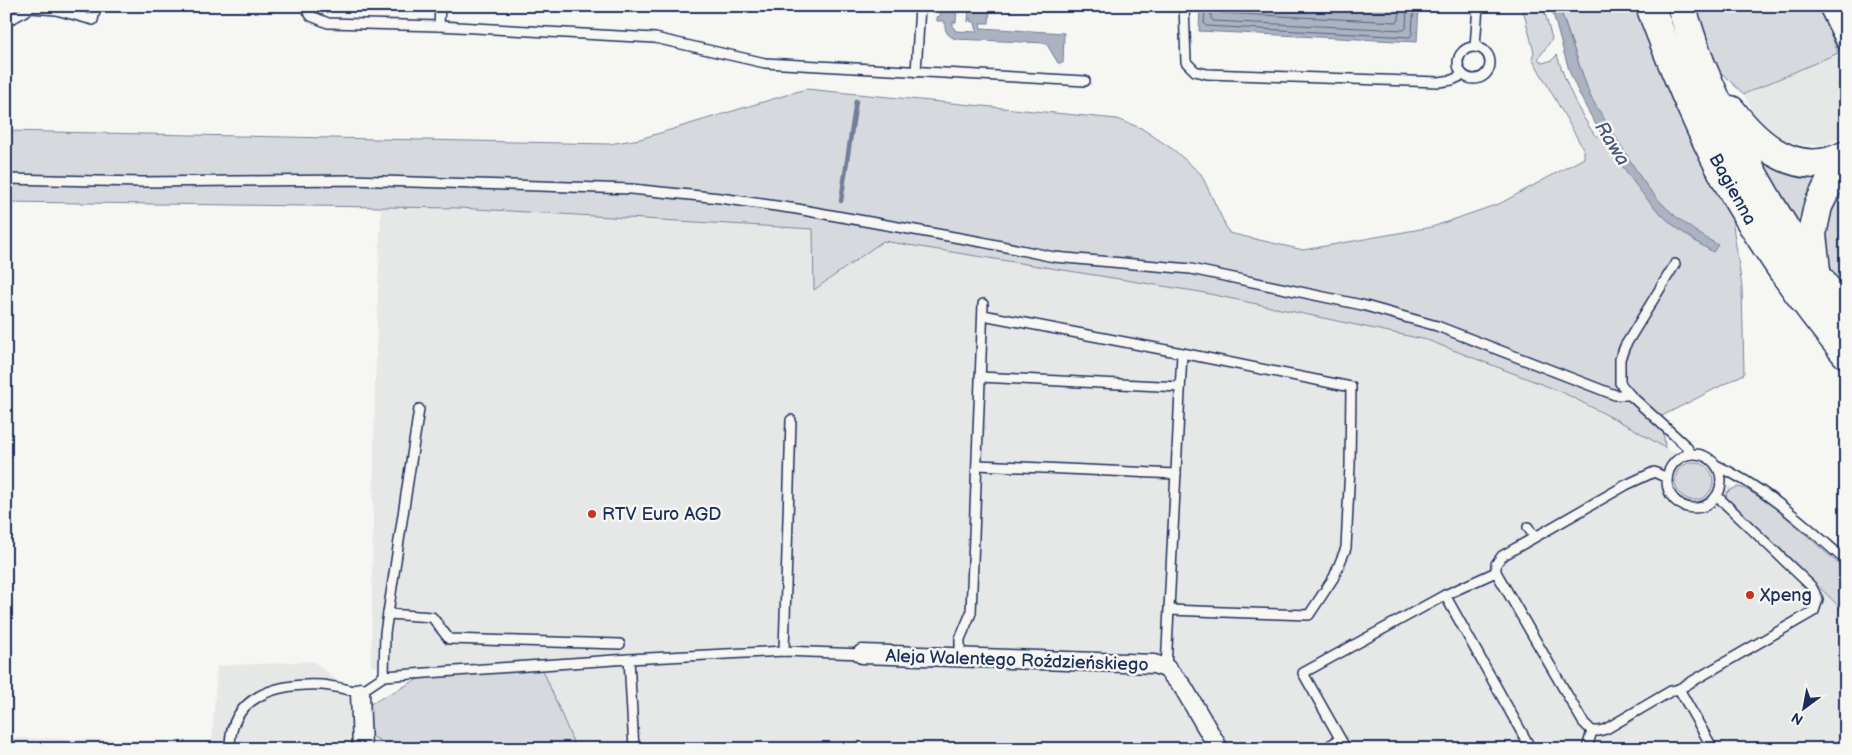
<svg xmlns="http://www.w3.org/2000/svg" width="1852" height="755" viewBox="0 0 1852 755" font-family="'Balsamiq Sans',sans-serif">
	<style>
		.built { fill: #e6e7e7 }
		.green { fill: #d6d9dd; stroke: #78849e }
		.water { fill: #abb2c0; stroke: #717e99 }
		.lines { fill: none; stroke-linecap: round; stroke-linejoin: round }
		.shore { stroke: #556385; stroke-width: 1 }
		.stream { stroke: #717e99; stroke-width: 4.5 }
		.service-casing { stroke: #1b2f5e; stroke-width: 12 }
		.minor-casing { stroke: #1b2f5e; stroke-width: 21 }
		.primary-casing { stroke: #1b2f5e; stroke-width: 31 }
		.service { stroke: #f6f6f2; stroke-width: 9 }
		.minor { stroke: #f6f6f2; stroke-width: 18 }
		.primary { stroke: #f6f6f2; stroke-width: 28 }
		.poi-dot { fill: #c8321e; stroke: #f6f6f2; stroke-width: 2 }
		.labels { text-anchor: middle; stroke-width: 5; stroke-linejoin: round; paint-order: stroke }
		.street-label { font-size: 18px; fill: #1b2f5e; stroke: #f6f6f2 }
		.poi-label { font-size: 18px; fill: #1b2f5e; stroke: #f6f6f2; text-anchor: start }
		.water-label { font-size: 19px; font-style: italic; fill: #46567b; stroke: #f6f6f2 }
	</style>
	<rect width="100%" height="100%" fill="#f6f6f2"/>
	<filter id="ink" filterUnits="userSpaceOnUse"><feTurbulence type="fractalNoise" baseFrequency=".02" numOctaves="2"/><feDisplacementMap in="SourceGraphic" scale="10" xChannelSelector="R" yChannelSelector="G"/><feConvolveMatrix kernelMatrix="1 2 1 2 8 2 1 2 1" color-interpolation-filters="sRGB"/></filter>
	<g filter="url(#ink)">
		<g class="built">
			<polygon points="1838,53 1846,67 1846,135 1826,145 1801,145 1774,136 1756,119 1744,94"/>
			<polygon points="381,207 459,208 813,229 815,290 883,241 1200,292 1427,340 1562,392 1634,429 1754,501 1846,581 1846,749 576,749 543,670 430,673 371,666 375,387"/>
			<polygon points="313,661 347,688 370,735 394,749 6,749 6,738 212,741 217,666"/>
		</g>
		<g class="green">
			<path d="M1522,6h21l9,33 -14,20 5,4 9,-3 5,-5c10,32 20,54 39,82l13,-8 -19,-33 -31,-90h81l96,209 -4,4 10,68 2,87 -82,42 3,32 -31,-19 -72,-37 -135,-52 -227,-48 -317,-51 -69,49 -1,-61 -354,-21 -453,-6v-71l603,13 31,-5 166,-50 311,30 24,9 33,22 27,24 28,59 74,17 129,-23 69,-24 83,-45v-8l-52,-92 2,-6z"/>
			<polygon points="1695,6 1820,6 1838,53 1744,94 1717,69"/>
			<polygon points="1751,149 1819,170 1807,240"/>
			<polygon points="1846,174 1846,298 1830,277 1821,228"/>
			<circle cx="1694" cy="481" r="19"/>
			<path d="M1737,487c21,0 90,67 109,84v42l-120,-116 1,-5z"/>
			<polygon points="543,670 576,749 394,749 370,735 368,705 430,673"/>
		</g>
		<g class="water">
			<path d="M941,6h16l-1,16h-3v5l3,4 21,1 -2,-10h-4l-1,-4 -2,4 1,-16h21l-1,17h-9l1,5 83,5 -1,30h-5l-12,-20 -90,-4c-9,-3 -12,-8 -11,-18h-8v-4l3,-1z"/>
			<polygon points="1200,6 1419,6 1417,42 1199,31"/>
			<path d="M1551,6h8l31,90 51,82c20,29 46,50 77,67l-5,7c-54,-31 -72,-57 -105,-108 -15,-23 -28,-46 -38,-71 -7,-22 -13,-45 -19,-67z"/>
		</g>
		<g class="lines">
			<g class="shore">
				<polyline points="1205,6 1204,24 1206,26 1410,37 1412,34 1414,6"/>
				<polyline points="1211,6 1211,18 1213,21 1404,30 1406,28 1407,6"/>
				<polyline points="1219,6 1219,12 1221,13 1397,22 1399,20 1400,6"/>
			</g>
			<polyline class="stream" points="841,201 856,101"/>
			<g class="service-casing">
				<g id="service">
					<polyline points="305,6 311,16 328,23 439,26 655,38 765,63 1085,81"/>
					<polyline points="1184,6 1186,62 1195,71 1207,74 1439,82 1452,80 1463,75"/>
					<polyline points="31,8 56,10 93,20 96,6"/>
					<polyline points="6,22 34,6"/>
					<polyline points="439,26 440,6"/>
					<circle cx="1474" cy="63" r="16"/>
					<polyline points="1475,47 1478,6"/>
					<polyline points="916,72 920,6"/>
					<polyline points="6,179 142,182 350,180 631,189 720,198 797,209 982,242 1054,257 1191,269 1362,305 1437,326 1615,395 1630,395 1620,383 1620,359 1625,346 1675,264"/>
					<polyline points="983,315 1182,353"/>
					<polyline points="980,377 1180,387"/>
					<polyline points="1630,395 1686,446 1691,454"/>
					<circle cx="1694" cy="481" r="27"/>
					<polyline points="977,465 1176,474"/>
					<path d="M1716,465c51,24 88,59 130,96"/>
					<polyline points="1667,478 1654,472 1626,485 1502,556 1496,564 1496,572 1583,722 1592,731 1599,731 1606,729 1671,691 1679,689"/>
					<polyline points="1528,527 1534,537"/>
					<polyline points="1445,595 1496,572"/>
					<polyline points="388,614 432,617 449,639 620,644"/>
					<polyline points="784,651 791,420"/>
					<polyline points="960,658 960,639 971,613 983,304"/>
					<polyline points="629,659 634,749"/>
					<polyline points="1166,668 1182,353 1351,387 1350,466 1346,548 1334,577 1309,615 1169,610"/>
					<polyline points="384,676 385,633 419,409"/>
					<path d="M230,749c-1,-53 47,-66 92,-64 12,1 26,5 38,7l24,-16 245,-17 155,-8 78,3"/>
					<polyline points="1324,749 1340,739"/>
					<polyline points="1346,749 1303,673 1445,595 1531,749"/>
					<polyline points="1590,749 1588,745 1592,731"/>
					<polyline points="1713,749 1679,689 1814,611 1818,599 1811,586 1717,496"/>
				</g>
			</g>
			<g class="minor-casing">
				<g id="minor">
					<polyline points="1828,6 1846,42"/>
					<polyline points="862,654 1154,664 1166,668 1183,687 1219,749"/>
					<polyline points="360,692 362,749"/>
				</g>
			</g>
			<g class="primary-casing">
				<g id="primary">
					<path d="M1650,6c25,66 52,132 87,193 32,55 69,107 109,155"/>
					<path d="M1681,6c8,23 14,46 24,68 36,85 82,167 141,239"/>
					<path d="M1731,110c27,36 67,70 115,45"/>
					<polyline points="1816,270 1812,234 1818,206 1829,184 1846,166"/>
				</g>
			</g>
			<use href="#service" class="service"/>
			<use href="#minor" class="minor"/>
			<use href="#primary" class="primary"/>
		</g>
	</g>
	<g class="poi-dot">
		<circle cx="592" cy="514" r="5"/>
		<circle cx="1750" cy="595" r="5"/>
	</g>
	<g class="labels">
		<g class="street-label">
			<text transform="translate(1733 189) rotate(61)" y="6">Bagienna</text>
			<text transform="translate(1017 660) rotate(2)" y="6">Aleja Walentego Roździeńskiego</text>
		</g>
		<g class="poi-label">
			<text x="602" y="520">RTV Euro AGD</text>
			<text x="1760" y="601">Xpeng</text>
		</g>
		<g class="water-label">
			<text transform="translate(1613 143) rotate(58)" y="7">Rawa</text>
		</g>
	</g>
	<rect width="1852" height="755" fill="none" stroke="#f6f6f2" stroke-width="25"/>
	<rect x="12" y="12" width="1827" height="730" fill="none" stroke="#1b2f5e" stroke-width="2" filter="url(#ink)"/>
	<g transform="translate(1804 708) rotate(212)" stroke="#f6f6f2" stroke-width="4" paint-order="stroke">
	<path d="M0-4L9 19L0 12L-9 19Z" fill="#1b2f5e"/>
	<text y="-8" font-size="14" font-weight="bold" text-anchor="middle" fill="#1b2f5e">N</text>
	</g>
</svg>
